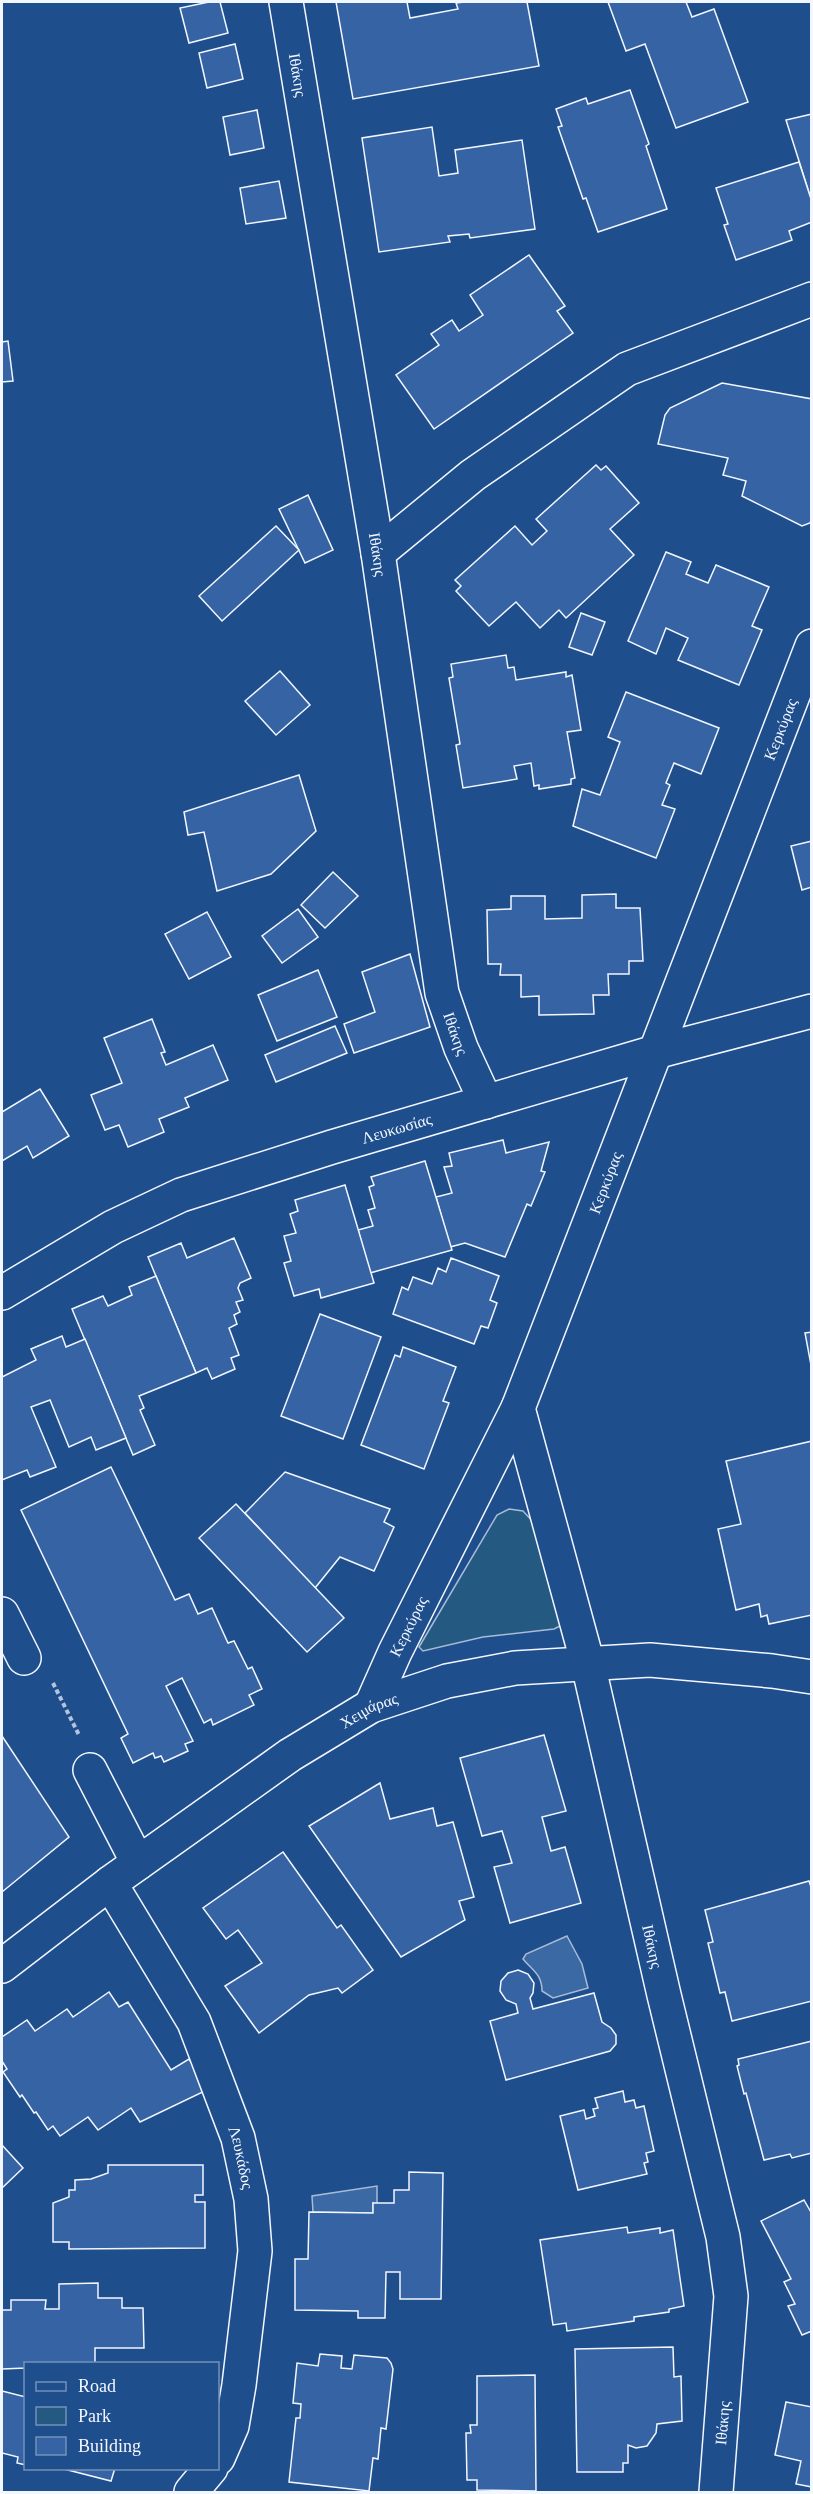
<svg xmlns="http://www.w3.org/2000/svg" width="813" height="2494" viewBox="0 0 813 2494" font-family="Georgia,serif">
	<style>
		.green { fill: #245a82; stroke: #a8bbd7; stroke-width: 1.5 }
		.water { fill: #3b69a3; stroke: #a8bbd7; stroke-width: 1.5 }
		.building { fill: #3563a3; stroke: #f2f6ff; stroke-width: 1.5 }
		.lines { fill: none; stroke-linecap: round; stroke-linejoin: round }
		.minor-casing { stroke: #f2f6ff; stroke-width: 36 }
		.path { stroke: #b3c4dc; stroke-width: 4; stroke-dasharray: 4.5 3; stroke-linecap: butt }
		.minor { stroke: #1f4e8c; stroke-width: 33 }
		.labels { text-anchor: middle; stroke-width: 4.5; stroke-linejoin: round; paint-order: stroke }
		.street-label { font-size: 16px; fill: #f2f6ff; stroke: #1f4e8c }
	</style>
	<rect width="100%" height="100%" fill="#1f4e8c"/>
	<polygon class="green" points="509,1509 523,1511 536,1525 562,1625 554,1629 483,1637 423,1651 419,1647 497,1515"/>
	<g class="water">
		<path d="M567,1936l15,28 6,24 -35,10 -11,-7c0,-17 -10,-21 -19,-32l3,-5z"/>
		<polygon points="377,2186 377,2204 373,2203 373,2213 313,2212 312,2196"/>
	</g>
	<g class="building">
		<polygon points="209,2 220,2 228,33 189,43 180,8"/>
		<polygon points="336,2 407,2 410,18 458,9 456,3 464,2 527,2 539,66 353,99"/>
		<polygon points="608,2 686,2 692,17 714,9 748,102 676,128 645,44 626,51"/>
		<polygon points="235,44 243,79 207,88 199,53"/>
		<polygon points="630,90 649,144 646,146 667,209 598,232 586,198 583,199 558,127 562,126 556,109 586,98 588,104"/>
		<polygon points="257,110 264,148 230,155 223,117"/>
		<polygon points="812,114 812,202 786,120"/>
		<polygon points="432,127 439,176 458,173 455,150 522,140 535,229 470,238 469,234 448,236 450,242 379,252 362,138"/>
		<polygon points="799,162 812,202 812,222 789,231 792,240 736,260 724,225 728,224 716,188"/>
		<polygon points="279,181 286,218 246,224 240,188"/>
		<polygon points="529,255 565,306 557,311 573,333 434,429 396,375 439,345 431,334 452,320 459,331 483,315 470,295"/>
		<polygon points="8,341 13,381 2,382 2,342"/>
		<polygon points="722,383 812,399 812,518 810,523 802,526 742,496 746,481 723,475 728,458 658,444 665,415 670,408"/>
		<polygon points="596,465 601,470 606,466 639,503 610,529 634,555 566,618 559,610 540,628 516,602 489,626 456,591 461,586 455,580 515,526 532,545 547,531 536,519"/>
		<polygon points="308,495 333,550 305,563 279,509"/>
		<polygon points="276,526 299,550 222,621 199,596"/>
		<polygon points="666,552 691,562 686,574 708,583 716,565 769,587 752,626 762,630 739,685 678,660 688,638 666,628 656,654 628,641"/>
		<polygon points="581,613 605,622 592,655 569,647"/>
		<polygon points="506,655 508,668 514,667 516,680 566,672 566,677 572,675 581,730 567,732 575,778 571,779 571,784 539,789 539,785 534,786 531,763 514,766 517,779 463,788 456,745 460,744 449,678 453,677 451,664"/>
		<polygon points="280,671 310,705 276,735 245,701"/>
		<polygon points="626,692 719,728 701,774 674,763 666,783 670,785 662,805 675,809 656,858 573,826 582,789 600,795 620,742 608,737"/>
		<polygon points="299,775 316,831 271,874 217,891 204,832 188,835 184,812"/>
		<polygon points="812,841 812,887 802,890 791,846"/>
		<polygon points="333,872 358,896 325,928 301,905"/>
		<polygon points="616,894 616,908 640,908 643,961 629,961 629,974 608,974 609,995 593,995 594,1014 539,1015 539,996 521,997 521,975 500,975 501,964 488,964 487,910 511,909 511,896 545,896 545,919 582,918 582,895"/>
		<polygon points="298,909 318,937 282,963 262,936"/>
		<polygon points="207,912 231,957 189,979 165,934"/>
		<polygon points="410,954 430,1027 354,1053 344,1024 375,1012 362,972"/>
		<polygon points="318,970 337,1017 277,1041 258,995"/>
		<polygon points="152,1019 165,1052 161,1053 166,1065 213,1045 228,1080 185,1098 189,1107 159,1119 164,1132 128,1147 119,1125 105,1130 91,1095 122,1083 104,1038"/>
		<polygon points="335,1026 347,1053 276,1082 265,1055"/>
		<polygon points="40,1089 69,1136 33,1158 27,1146 2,1161 2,1112"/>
		<polygon points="503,1140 506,1153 549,1142 541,1171 545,1172 531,1206 527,1204 505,1257 465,1243 450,1247 436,1197 452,1193 444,1167 452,1166 449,1153"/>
		<polygon points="425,1161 452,1250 370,1273 358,1230 373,1226 368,1210 375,1208 369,1187 374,1185 371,1177"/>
		<polygon points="345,1185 374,1283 321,1298 319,1289 294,1296 284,1263 291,1261 284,1236 296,1233 290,1214 298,1211 295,1200"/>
		<polygon points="234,1238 251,1278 240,1283 238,1288 243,1300 236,1302 240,1312 234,1315 237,1324 229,1328 239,1355 231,1358 235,1369 212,1379 207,1368 196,1373 148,1257 181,1243 187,1258"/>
		<polygon points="451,1258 499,1276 490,1300 497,1303 488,1328 481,1326 474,1344 393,1314 402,1287 408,1290 413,1277 432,1284 438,1268 446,1272"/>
		<polygon points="156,1276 196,1373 139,1396 144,1408 140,1410 155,1445 133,1455 72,1309 103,1296 108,1306 132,1295 129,1287"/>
		<polygon points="320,1314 381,1337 343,1439 281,1416"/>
		<polygon points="812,1332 812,1365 811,1365 805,1333"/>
		<polygon points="62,1336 66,1347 85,1339 126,1438 96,1450 91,1437 69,1447 50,1400 31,1407 56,1467 30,1477 27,1470 2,1480 2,1377 36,1360 31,1349"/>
		<polygon points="403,1347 456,1367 443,1401 449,1403 424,1469 361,1445 395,1355 400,1357"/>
		<polygon points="812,1441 812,1615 769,1624 767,1615 761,1617 759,1604 736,1610 718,1529 741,1524 726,1461"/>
		<polygon points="111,1467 175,1600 189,1594 198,1614 212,1608 228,1643 234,1641 248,1669 252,1667 262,1689 249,1695 254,1705 213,1725 211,1719 204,1723 182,1678 166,1686 193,1741 185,1744 188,1751 164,1762 161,1756 155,1758 153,1753 133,1763 121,1738 128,1734 21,1510"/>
		<polygon points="285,1472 390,1509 384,1522 394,1527 374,1571 340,1557 315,1588 245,1513"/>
		<polygon points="236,1504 344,1618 307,1652 199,1538"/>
		<polygon points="544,1735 566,1811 542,1817 551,1851 565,1847 581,1903 510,1923 494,1867 512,1863 502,1831 482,1836 460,1758"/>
		<polygon points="2,1736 69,1837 2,1892"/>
		<polygon points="380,1783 390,1819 433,1808 437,1826 453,1822 474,1897 459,1901 465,1920 401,1957 309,1826"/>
		<polygon points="283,1852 337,1928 341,1925 373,1970 342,1993 338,1988 309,1995 259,2033 225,1986 262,1963 238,1930 226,1939 203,1908"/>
		<polygon points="809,1881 812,1890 812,2001 732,2021 725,1992 720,1993 708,1943 713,1942 705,1910"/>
		<polygon points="518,1970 528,1974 534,1983 533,1993 530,1998 533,2009 594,1993 602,2022 611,2028 616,2035 616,2044 610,2051 506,2080 490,2021 518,2013 516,2004 506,2000 500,1991 501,1981 508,1973"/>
		<polygon points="109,1992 119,2007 128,2002 171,2070 189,2059 209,2089 140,2122 131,2108 98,2130 88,2117 60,2136 53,2126 48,2130 36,2112 34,2113 22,2095 20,2097 3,2072 7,2069 2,2061 2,2037 27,2020 35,2031 67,2009 73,2017"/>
		<polygon points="812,2041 812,2153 792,2158 790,2154 764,2160 746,2093 744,2094 737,2066 739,2065 738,2059"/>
		<polygon points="623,2091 625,2102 634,2100 636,2108 644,2106 654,2151 646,2153 648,2162 644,2163 647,2174 578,2190 560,2116 584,2110 586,2119 595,2116 593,2109 598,2108 595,2098"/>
		<polygon points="2,2145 23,2168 2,2188"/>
		<polygon points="108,2165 203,2165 203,2195 195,2195 195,2202 205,2202 205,2248 69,2249 69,2242 53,2242 53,2203 69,2197 69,2190 75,2190 75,2180 91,2179 108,2173"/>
		<polygon points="409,2172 443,2173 441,2299 400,2299 400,2272 386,2272 385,2318 358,2318 358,2311 295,2310 295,2259 308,2259 309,2212 373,2213 373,2203 394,2203 394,2190 409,2190"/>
		<polygon points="804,2200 812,2214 812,2331 802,2335 788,2306 795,2304 784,2282 791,2279 761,2221"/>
		<polygon points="627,2227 628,2233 660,2228 660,2233 673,2230 684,2306 669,2309 669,2312 634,2317 634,2321 567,2331 566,2323 553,2325 540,2240"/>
		<polygon points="98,2283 98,2298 122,2298 122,2308 143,2308 144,2348 95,2348 95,2364 26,2364 26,2368 2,2369 2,2310 11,2310 11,2300 46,2300 45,2309 59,2309 59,2284"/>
		<polygon points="673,2347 674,2377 681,2376 682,2421 657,2424 656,2433 647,2446 636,2448 628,2445 628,2463 623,2463 623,2472 577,2472 575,2349"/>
		<polygon points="320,2354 342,2356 341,2368 352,2369 354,2355 387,2358 391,2363 393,2369 386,2429 381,2428 378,2459 373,2458 369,2491 289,2482 296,2418 300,2418 301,2404 293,2403 297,2363 318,2366"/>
		<polygon points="535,2375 536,2491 477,2490 477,2480 467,2480 466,2433 471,2433 470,2425 477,2425 477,2376"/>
		<polygon points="2,2391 26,2397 26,2465 17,2463 18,2457 2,2453"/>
		<polygon points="786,2402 812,2407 812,2487 796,2484 801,2461 775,2455"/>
		<polygon points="60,2468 115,2468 111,2481"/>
	</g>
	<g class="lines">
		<g class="minor-casing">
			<g id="minor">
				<path id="s1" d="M286,2l92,551 64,440 19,55 25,54"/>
				<polyline points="378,553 473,475 627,369 812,299"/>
				<path id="s2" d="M2,1293l111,-66 68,-32 151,-48 323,-95 157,-41"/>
				<path id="s3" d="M518,1408l70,256 76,331 59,242 8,59 -15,196"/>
				<polyline points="2,1614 24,1658"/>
				<path id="s4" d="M371,1706l24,-54 123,-244 294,-762"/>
				<polyline points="90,1770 138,1863"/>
				<path id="s5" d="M110,1883l84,139 44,116 13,61 4,52 -16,134 -7,41 -14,32"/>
				<path id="s6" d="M2,1966l108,-83 107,-76 73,-52 81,-49 76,-25 68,-13 135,-8 122,11 40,6"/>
				<polyline points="191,2492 211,2468"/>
			</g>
		</g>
		<polyline class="path" points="53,1683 79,1735"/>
		<use href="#minor" class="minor"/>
	</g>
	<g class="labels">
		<g class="street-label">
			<text dy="6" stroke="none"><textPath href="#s1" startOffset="74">Ιθάκης</textPath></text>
			<text dy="6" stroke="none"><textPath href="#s1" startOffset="560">Ιθάκης</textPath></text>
			<text dy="6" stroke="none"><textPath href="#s4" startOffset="1060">Κερκύρας</textPath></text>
			<text dy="6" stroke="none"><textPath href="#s1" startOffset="1046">Ιθάκης</textPath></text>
			<text dy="6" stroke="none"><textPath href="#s2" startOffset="430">Λευκωσίας</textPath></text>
			<text dy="6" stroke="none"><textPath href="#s4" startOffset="574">Κερκύρας</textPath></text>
			<text dy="6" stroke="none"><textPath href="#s4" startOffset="88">Κερκύρας</textPath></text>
			<text dy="6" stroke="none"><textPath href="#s6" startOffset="448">Χειμάρας</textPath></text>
			<text dy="6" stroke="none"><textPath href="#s3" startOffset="555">Ιθάκης</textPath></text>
			<text dy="6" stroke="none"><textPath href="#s5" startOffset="306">Λευκάδος</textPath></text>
			<text transform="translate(722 2423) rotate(-85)" y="6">Ιθάκης</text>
		</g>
	</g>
	<rect width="813" height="2494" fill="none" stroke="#f2f6ff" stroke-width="6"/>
	<rect x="24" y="2362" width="195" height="108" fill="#1f4e8c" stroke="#7391ba" stroke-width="1.5"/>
	<rect x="36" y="2382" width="30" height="9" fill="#1f4e8c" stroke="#7391ba" stroke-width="1.5"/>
	<text x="78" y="2392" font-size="18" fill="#f2f6ff">Road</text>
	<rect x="36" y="2407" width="30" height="18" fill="#245a82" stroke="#7391ba" stroke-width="1.5"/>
	<text x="78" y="2422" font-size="18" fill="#f2f6ff">Park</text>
	<rect x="36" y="2437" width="30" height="18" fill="#3563a3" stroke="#7391ba" stroke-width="1.5"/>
	<text x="78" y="2452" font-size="18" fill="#f2f6ff">Building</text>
</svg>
